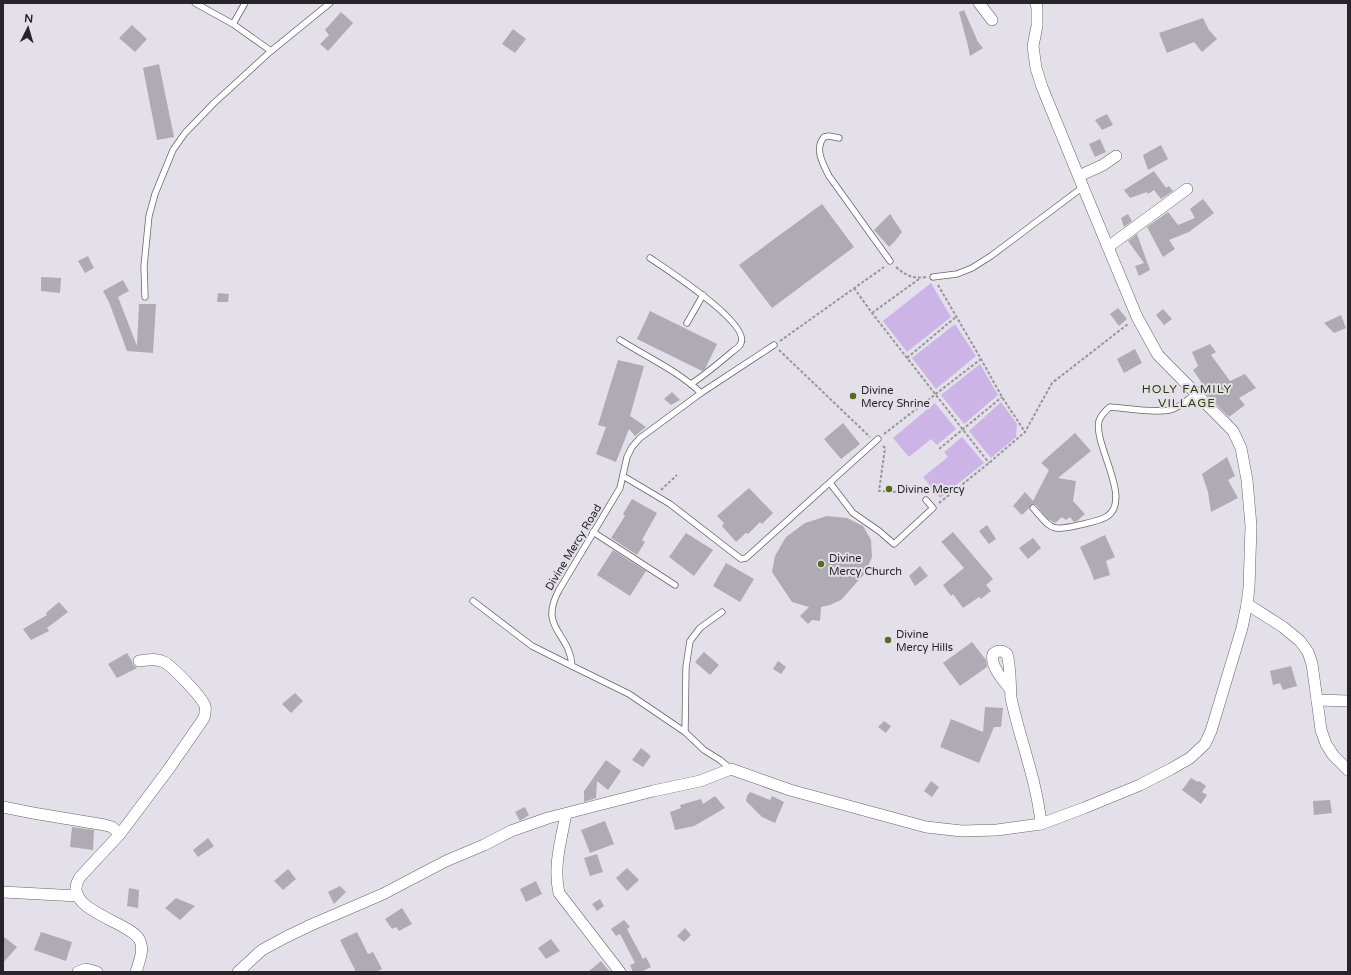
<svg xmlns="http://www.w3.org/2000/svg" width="1351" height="975" viewBox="0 0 1351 975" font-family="'Varela Round',sans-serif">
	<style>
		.green { fill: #ccb5e6 }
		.building { fill: #afaab4 }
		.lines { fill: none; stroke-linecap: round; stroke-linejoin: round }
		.service-casing { stroke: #67636c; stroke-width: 7 }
		.minor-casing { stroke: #67636c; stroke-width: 12 }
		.path { stroke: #99959c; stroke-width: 2; stroke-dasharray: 3 2; stroke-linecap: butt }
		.service { stroke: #fff; stroke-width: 5.5 }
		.minor { stroke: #fff; stroke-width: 11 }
		.poi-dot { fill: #536e20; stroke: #e4e0e9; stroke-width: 1.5 }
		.labels { text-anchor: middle; stroke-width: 4; stroke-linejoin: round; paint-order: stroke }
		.poi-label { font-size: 11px; fill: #272529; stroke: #e4e0e9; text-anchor: start }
		.street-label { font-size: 11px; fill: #272529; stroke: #e4e0e9 }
		.neighbourhood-label { font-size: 12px; letter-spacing: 1px; fill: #2b3c04; stroke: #e4e0e9 }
	</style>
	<rect width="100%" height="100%" fill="#e4e0e9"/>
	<g class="green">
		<polygon points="931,283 951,317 907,352 883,321"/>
		<polygon points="955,324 976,356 936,389 912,358"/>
		<polygon points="980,364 998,395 964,424 941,395"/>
		<polygon points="1001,402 1017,424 1016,437 991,458 969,431"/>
		<polygon points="935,403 956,429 937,445 931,439 909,457 893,438"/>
		<polygon points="962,437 984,463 940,498 923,477 948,457 944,452"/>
	</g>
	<g class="building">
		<polygon points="964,10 978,42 983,48 970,56 968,46 959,12"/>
		<polygon points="341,12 353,23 328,51 320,44 329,35 325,30"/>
		<polygon points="1203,18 1209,30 1217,39 1202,52 1194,42 1167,53 1159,33"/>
		<polygon points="132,25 147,39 135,52 119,38"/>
		<polygon points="513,29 526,39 515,53 502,44"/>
		<polygon points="159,64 174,137 157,140 143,68"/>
		<polygon points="1107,114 1113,125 1102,130 1095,120"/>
		<polygon points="1100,139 1106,152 1095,157 1089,144"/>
		<polygon points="1161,145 1168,159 1148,170 1143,155"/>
		<polygon points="1154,171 1166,188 1169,186 1173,191 1161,199 1154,190 1148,194 1147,192 1130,198 1124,190"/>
		<polygon points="1203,199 1214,213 1189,232 1169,240 1175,249 1163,257 1147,227 1168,212 1178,225 1195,218 1190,209"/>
		<polygon points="822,204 854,247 772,308 739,265"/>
		<polygon points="890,214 902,232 895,241 889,247 874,230"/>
		<polygon points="1128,214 1132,221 1124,227 1121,218"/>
		<polygon points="1137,234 1150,270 1139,276 1135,266 1144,263 1128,241"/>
		<polygon points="88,256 94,268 85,273 78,261"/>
		<polygon points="41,277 61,278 60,293 41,291"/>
		<polygon points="123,280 129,291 118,297 137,346 139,304 156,304 153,353 127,351 109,302 103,291"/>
		<polygon points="218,293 229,294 228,302 217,302"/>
		<polygon points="1118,308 1127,319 1119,326 1110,314"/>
		<polygon points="1163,309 1172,319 1164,325 1156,315"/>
		<polygon points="650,311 717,344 705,369 702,371 637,339"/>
		<polygon points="1341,315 1346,328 1334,333 1324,323"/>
		<polygon points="1210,344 1216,352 1211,355 1230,381 1245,374 1256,388 1239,398 1245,405 1229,417 1205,393 1208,392 1193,370 1198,366 1192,352"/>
		<polygon points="1135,349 1142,363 1124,373 1117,359"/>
		<polygon points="618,360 644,366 630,416 646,427 635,436 629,429 616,462 596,454 606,427 598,425"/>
		<polygon points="672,392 680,400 671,405 664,399"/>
		<polygon points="843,423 860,444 841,459 824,439"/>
		<polygon points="1075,433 1091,451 1058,478 1076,481 1073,501 1085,514 1077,521 1074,522 1070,517 1066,520 1062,517 1055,523 1047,518 1036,505 1033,504 1022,515 1013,506 1025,492 1033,501 1049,470 1041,463"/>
		<polygon points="1227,457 1235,476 1228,480 1238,498 1211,512 1208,492 1202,474"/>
		<polygon points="749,488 773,513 762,524 760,522 748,534 746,533 736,542 722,526 724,523 717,516"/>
		<polygon points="632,499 657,513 642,540 645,542 637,555 611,538 625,516 623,514"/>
		<polygon points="827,516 847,518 863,526 871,540 872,557 865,573 841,600 830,605 821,607 820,621 812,620 808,624 800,616 809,607 792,602 772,572 775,556 786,537 805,523"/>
		<polygon points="987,525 996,539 989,544 979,531"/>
		<polygon points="953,532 993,579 986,585 991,591 981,599 979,597 963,608 953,594 951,596 943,585 964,568 945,546 941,542"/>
		<polygon points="686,533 713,550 694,576 669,557"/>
		<polygon points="1105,535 1115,557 1106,561 1110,575 1094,580 1090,569 1080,547"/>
		<polygon points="1033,538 1041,548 1028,559 1019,548"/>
		<polygon points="613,550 646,571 630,596 597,575"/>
		<polygon points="726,563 754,579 740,602 713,586"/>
		<polygon points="920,566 928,576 915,586 909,576"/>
		<polygon points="59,602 68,612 47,628 49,631 31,640 23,629 47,615 46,613"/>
		<polygon points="972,642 986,660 987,667 960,686 943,663"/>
		<polygon points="704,652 719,665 710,675 695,662"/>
		<polygon points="127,653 132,661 133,665 137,668 117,678 108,664"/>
		<polygon points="778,661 786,667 781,674 773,669"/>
		<polygon points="1291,666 1297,686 1283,690 1280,683 1273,685 1270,671"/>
		<polygon points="295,693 303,701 291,713 282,704"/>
		<polygon points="985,707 1003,708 1001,727 994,727 979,763 940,747 951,719 983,732"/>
		<polygon points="884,721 891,726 886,733 878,727"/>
		<polygon points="641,748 651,756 643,767 632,760"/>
		<polygon points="606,760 621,771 608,790 597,781 596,798 584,802 584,791"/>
		<polygon points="1191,778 1198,782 1199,781 1206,786 1202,792 1207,795 1201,804 1182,790"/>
		<polygon points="931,781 939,787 932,797 924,791"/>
		<polygon points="750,792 770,800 772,796 784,802 775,823 762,817 746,801 747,796"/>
		<polygon points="715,796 725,808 694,826 675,830 670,812 681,808 680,805 701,799 703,804"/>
		<polygon points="1330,800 1332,813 1314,815 1313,801"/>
		<polygon points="525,807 529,815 520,821 515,812"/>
		<polygon points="605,821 614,844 590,853 581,830"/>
		<polygon points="72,827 94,830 93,850 70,847"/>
		<polygon points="208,838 214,846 198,857 193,850"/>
		<polygon points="597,854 603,872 590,876 584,858"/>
		<polygon points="627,868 639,880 627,891 616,878"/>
		<polygon points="288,869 296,879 283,890 274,881"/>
		<polygon points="536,881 542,894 526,902 520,889"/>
		<polygon points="340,886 346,892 334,904 328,892"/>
		<polygon points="129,888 139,890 138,908 127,906"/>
		<polygon points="176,898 195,906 180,920 165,908"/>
		<polygon points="600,899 604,906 597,911 592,904"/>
		<polygon points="402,908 412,924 399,931 396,927 392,929 385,919"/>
		<polygon points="624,920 630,927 627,929 643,959 646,957 651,967 641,972 633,972 630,965 635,963 620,934 616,936 611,929"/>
		<polygon points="685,928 691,935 684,942 677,936"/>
		<polygon points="41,932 72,942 66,961 34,950"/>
		<polygon points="357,932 368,954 373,952 382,969 376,972 356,972 340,940"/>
		<polygon points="3,936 17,947 3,963"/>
		<polygon points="551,939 560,951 546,959 538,948"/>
		<polygon points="601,961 610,972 588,972"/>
	</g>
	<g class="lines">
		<g class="service-casing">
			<g id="service">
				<polyline points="195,3 233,24 271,51"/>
				<polyline points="233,24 245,3"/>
				<path d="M839,138l-10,-2 -5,1c-10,12 -1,27 5,39l61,85"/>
				<path d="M650,258c16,11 100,65 91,85 -1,4 -6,6 -9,9 -13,11 -26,22 -41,32"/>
				<polyline points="933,277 957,274 972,268 991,256 1083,187"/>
				<polyline points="145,297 144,266 149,216 155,194 173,150 185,133 214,103 271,51 330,3"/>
				<polyline points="687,323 703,295"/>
				<path d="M620,340c27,17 58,31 81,53"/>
				<polyline points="623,476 670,504 741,559 746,558 878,439"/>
				<polyline points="830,483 853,513 879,531 894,544 933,508 926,500"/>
				<path d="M1033,508c19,21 17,24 46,17 9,-2 20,-4 27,-8 28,-16 -13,-72 -7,-96 2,-6 6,-10 11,-14 14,1 51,7 63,2 8,-3 16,-10 23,-16"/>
				<polyline points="593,532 675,585"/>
				<polyline points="473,601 532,646 572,666"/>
				<polyline points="685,732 686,667 690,641 700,628 722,612"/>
				<path d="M731,769l-11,-9 -16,-10 -19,-18 -56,-38 -57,-28c-2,-34 -34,-37 -13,-76l61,-102 7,-31 5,-10 8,-9 61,-45 73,-48"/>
			</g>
		</g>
		<g class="minor-casing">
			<g id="minor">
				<polyline points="979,3 992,20"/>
				<polyline points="1079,176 1103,165 1116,156"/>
				<polyline points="1108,247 1187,189"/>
				<polyline points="1247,604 1283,627 1300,641 1308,652 1312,664 1317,700 1321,730 1326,744 1333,755 1348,770"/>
				<path d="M1010,689c-7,-9 -20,-23 -17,-35 5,-4 9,-4 14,0 4,15 3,30 4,44 9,42 26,83 30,126"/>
				<polyline points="1317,700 1348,701"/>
				<polyline points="3,807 33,813 105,825 112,827 120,834"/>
				<path d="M566,814c-5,26 -13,53 -7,79l61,79"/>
				<polyline points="3,892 78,896"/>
				<polyline points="78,972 86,969 97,972"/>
				<path d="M136,972c3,-10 9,-23 3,-33 -11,-18 -80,-30 -59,-62l40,-43 48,-64 36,-52c1,-4 2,-8 1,-12 -3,-9 -33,-40 -41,-44 -8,-4 -16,-2 -25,-1"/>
				<polyline points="238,972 262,950 286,937 311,925 383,894 446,861 484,845 511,831 548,818 653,791 700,781 731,769 790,790 926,827 962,831 997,830 1041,824 1084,808 1140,785 1171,769 1190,758 1205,744 1211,731 1242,628 1247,604 1249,588 1251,526 1247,480 1241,448 1233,431 1158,355 1137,317 1083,187 1042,87 1036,68 1033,46 1037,26 1037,8 1036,3"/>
			</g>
		</g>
		<g class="path">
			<path d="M896,267c10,9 17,12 30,10"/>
			<polyline points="938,285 981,359 1002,397 1025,432"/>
			<polyline points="854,288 872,313 989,463"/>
			<polyline points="872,313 919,279"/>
			<polyline points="780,341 884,267"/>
			<polyline points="779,350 870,437"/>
			<polyline points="907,358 957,316"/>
			<polyline points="884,434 981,359"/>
			<polyline points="883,446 885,448 879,491 920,493 922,495"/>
			<polyline points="939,449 1002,397"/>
			<polyline points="661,490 677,475"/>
			<polyline points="939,503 989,463 1025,432 1052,383 1128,324"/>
		</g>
		<use href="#service" class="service"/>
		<use href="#minor" class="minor"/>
	</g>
	<g class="poi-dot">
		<circle cx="853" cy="396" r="4"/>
		<circle cx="889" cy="489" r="4"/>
		<circle cx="821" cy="564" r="4"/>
		<circle cx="888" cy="640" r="4"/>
	</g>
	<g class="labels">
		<g class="poi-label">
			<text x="861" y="394">Divine<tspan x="861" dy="13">Mercy Shrine</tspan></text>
			<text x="897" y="493">Divine Mercy</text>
			<text x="829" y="562">Divine<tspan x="829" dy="13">Mercy Church</tspan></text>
			<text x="896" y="638">Divine<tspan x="896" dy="13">Mercy Hills</tspan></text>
		</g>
		<g class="street-label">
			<text transform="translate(573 547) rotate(-59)" y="4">Divine Mercy Road</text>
		</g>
		<g class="neighbourhood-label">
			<text x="1187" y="393">HOLY FAMILY<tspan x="1187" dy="14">VILLAGE</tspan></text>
		</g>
	</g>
	<rect width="1351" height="975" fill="none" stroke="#272529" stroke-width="8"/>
	<g transform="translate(28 28) rotate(5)" stroke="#e4e0e9" stroke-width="3" paint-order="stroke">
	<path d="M0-3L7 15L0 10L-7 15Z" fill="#272529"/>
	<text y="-6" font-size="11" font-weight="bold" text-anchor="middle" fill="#272529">N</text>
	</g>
</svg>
